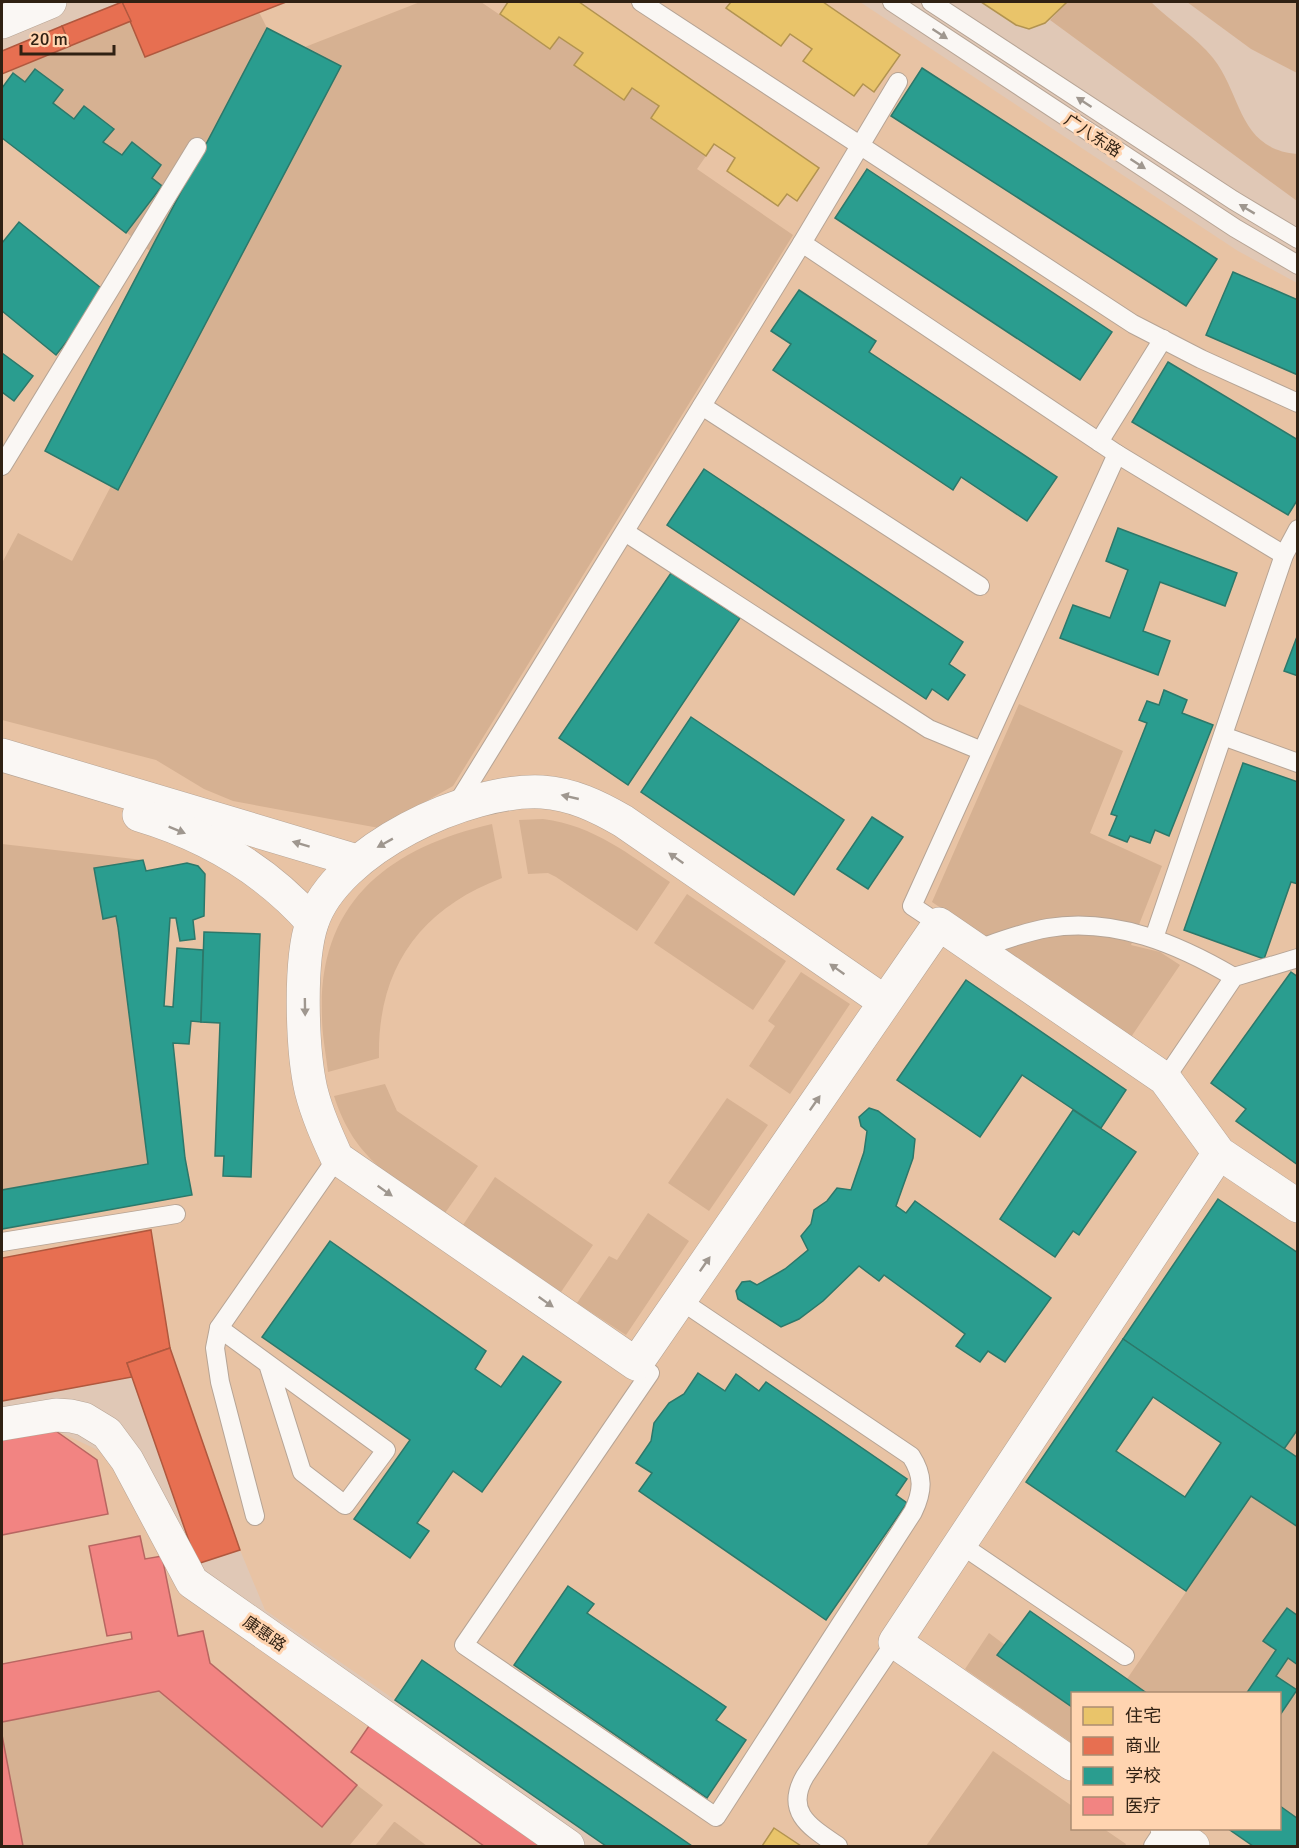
<svg xmlns="http://www.w3.org/2000/svg" width="1299" height="1848" viewBox="0 0 1299 1848" font-family="Signika,'Noto Sans SC',sans-serif">
	<style>
		.built { fill: #e8c3a4; fill-rule: evenodd }
		.green { fill: #d6b192 }
		.homes { fill: #e9c46a; stroke: #b29350; stroke-width: 1.5 }
		.shops { fill: #e76f51; stroke: #b0583e; stroke-width: 1.5 }
		.schools { fill: #2a9d8f; stroke: #2c786a; stroke-width: 1.5; fill-rule: evenodd }
		.health { fill: #f28482; stroke: #b86661; stroke-width: 1.5 }
		.lines { fill: none; stroke-linecap: round; stroke-linejoin: round }
		.service-casing { stroke: #b6a495; stroke-width: 20 }
		.minor-casing { stroke: #b6a495; stroke-width: 34 }
		.tertiary-casing { stroke: #b6a495; stroke-width: 34 }
		.service { stroke: #faf7f4; stroke-width: 18 }
		.minor { stroke: #faf7f4; stroke-width: 33 }
		.tertiary { stroke: #faf7f4; stroke-width: 33 }
		.oneway { fill: #9f978f }
		.labels { text-anchor: middle; stroke-width: 6; stroke-linejoin: round; paint-order: stroke }
		.street-label { font-size: 16px; fill: #302113; stroke: #ffd4b0 }
	</style>
	<rect width="100%" height="100%" fill="#e0c8b6"/>
	<g class="built">
		<path d="M286,2h574l378,249 59,32v1563h-691l-341,-236 -25,-60 -43,14 -65,-187 -130,24v-1327l129,-53 14,36zM1072,1694h208v134h-208z"/>
		<polygon points="53,1429 100,1451 163,1540 544,1846 2,1846 2,1439"/>
	</g>
	<g class="green">
		<polygon points="420,2 481,2 550,49 559,37 583,53 575,65 624,99 632,88 659,106 651,118 706,156 697,169 793,235 453,786 379,828 233,801 204,789 156,760 2,720 2,563 18,533 72,561 111,486 45,451 150,251 127,233 162,186 152,178 161,165 132,143 122,155 103,142 114,128 84,106 74,119 53,103 63,90 36,69 25,82 10,71 131,21 145,57 259,12 267,28 305,47"/>
		<path d="M1067,2h84c19,19 45,35 62,56 29,36 25,91 84,96v47l-247,-181z"/>
		<polygon points="1187,2 1297,2 1297,73 1251,49"/>
		<polygon points="1019,704 1123,751 1090,833 1162,866 1131,945 1160,952 1180,965 1131,1037 932,902"/>
		<path d="M543,819c52,7 85,35 127,63l-33,49 -81,-54 -8,-4 -20,1 -9,-54z"/>
		<path d="M492,824l10,54c-82,31 -125,91 -123,180l-51,14c-2,-18 -6,-37 -6,-55 -5,-115 67,-169 170,-193z"/>
		<polygon points="2,844 143,860 94,868 103,918 116,916 118,927 148,1164 2,1190"/>
		<polygon points="687,894 786,961 753,1010 654,943"/>
		<polygon points="801,972 850,1004 790,1094 749,1066 775,1026 768,1021"/>
		<path d="M385,1084l12,27 81,55 -33,47c-53,-36 -90,-52 -111,-117z"/>
		<polygon points="727,1098 768,1125 709,1211 668,1183"/>
		<polygon points="495,1177 593,1245 561,1292 463,1225"/>
		<polygon points="648,1213 689,1241 626,1335 577,1303 609,1256 617,1260"/>
		<polygon points="1297,1429 1297,1458 1284,1449"/>
		<polygon points="1251,1496 1297,1527 1297,1616 1286,1609 1264,1641 1276,1650 1246,1693 1148,1693 1127,1679"/>
		<polygon points="989,1633 1005,1645 997,1656 1072,1707 1072,1743 965,1669"/>
		<polygon points="1288,1658 1297,1665 1297,1819 1280,1806 1280,1715 1297,1690 1276,1676"/>
		<polygon points="159,1691 322,1826 357,1785 383,1805 349,1846 23,1846 2,1735 2,1722"/>
		<polygon points="993,1751 1072,1806 1072,1828 1104,1829 1126,1844 1125,1846 926,1846"/>
		<polygon points="394,1822 395,1822 427,1846 375,1846"/>
	</g>
	<g class="homes">
		<polygon points="508,2 579,2 819,168 797,201 787,194 778,206 727,171 735,158 714,144 706,156 651,118 659,106 632,88 624,100 574,65 583,53 559,37 550,49 500,14"/>
		<polygon points="731,2 823,2 900,55 874,92 863,84 854,96 803,61 812,49 790,34 781,46 726,8"/>
		<polygon points="981,2 1067,2 1045,23 1029,29 1016,25"/>
		<polygon points="774,1828 801,1846 762,1846"/>
	</g>
	<g class="shops">
		<polygon points="122,2 286,2 145,57"/>
		<polygon points="122,2 131,21 70,46 62,26"/>
		<polygon points="62,26 70,46 2,74 2,51"/>
		<polygon points="151,1230 170,1348 127,1363 132,1377 2,1401 2,1258"/>
		<polygon points="170,1348 240,1550 197,1564 127,1363"/>
	</g>
	<g class="schools">
		<polygon points="267,28 341,66 118,490 45,451"/>
		<polygon points="922,68 1217,259 1186,306 891,116"/>
		<polygon points="35,69 63,90 53,103 74,119 84,106 114,129 103,142 122,155 132,142 161,165 152,178 162,186 126,233 2,138 2,88 13,73 25,82"/>
		<polygon points="867,169 1112,332 1080,380 835,218"/>
		<polygon points="19,222 106,292 56,355 2,311 2,243"/>
		<polygon points="1233,272 1298,300 1298,375 1206,335"/>
		<polygon points="799,290 876,341 869,352 1057,477 1027,521 961,477 953,490 773,370 791,344 771,331"/>
		<polygon points="2,353 33,376 14,401 2,392"/>
		<polygon points="1168,362 1298,440 1298,499 1288,515 1132,422"/>
		<polygon points="704,469 963,642 949,664 965,675 948,700 932,689 926,699 667,525"/>
		<polygon points="1118,528 1237,573 1225,606 1160,582 1143,631 1170,641 1158,675 1060,638 1073,605 1110,618 1128,570 1106,561"/>
		<polygon points="671,573 740,618 628,785 559,738"/>
		<polygon points="1298,634 1298,676 1284,671"/>
		<polygon points="1164,690 1187,700 1182,713 1213,725 1169,836 1155,830 1150,843 1130,836 1127,842 1109,835 1117,816 1111,814 1147,723 1139,720 1147,701 1159,705"/>
		<polygon points="691,717 844,820 794,895 641,792"/>
		<polygon points="1243,763 1298,782 1298,884 1291,882 1264,959 1184,930"/>
		<polygon points="872,817 903,837 868,889 837,869"/>
		<polygon points="143,860 146,871 187,863 198,866 205,874 204,916 193,920 195,939 180,941 176,918 170,918 164,1006 173,1007 177,948 203,950 201,1022 191,1021 189,1044 173,1043 185,1158 192,1195 2,1229 2,1190 148,1164 118,927 116,916 103,919 94,868"/>
		<polygon points="204,932 260,934 251,1177 223,1176 224,1156 215,1156 220,1023 201,1022"/>
		<polygon points="1291,972 1298,977 1298,1165 1236,1121 1246,1109 1211,1083"/>
		<polygon points="966,980 1126,1090 1101,1128 1022,1075 980,1137 897,1080"/>
		<polygon points="869,1108 878,1111 915,1139 913,1158 896,1206 906,1213 915,1201 1051,1298 1005,1362 988,1351 980,1362 956,1346 965,1334 884,1275 879,1281 859,1266 823,1301 799,1319 781,1327 738,1299 736,1291 742,1282 750,1281 757,1285 785,1269 808,1250 801,1236 811,1224 814,1210 827,1201 837,1188 851,1190 864,1152 867,1131 861,1126 859,1117"/>
		<polygon points="1073,1110 1136,1152 1079,1235 1073,1231 1055,1257 1000,1219"/>
		<polygon points="1218,1199 1298,1253 1298,1429 1284,1449 1123,1339"/>
		<polygon points="330,1241 486,1351 475,1369 501,1387 523,1356 561,1382 482,1492 453,1471 417,1523 429,1531 410,1558 354,1519 410,1440 262,1337"/>
		<path d="M1123,1339l175,119v69l-47,-31 -65,95 -160,-109zM1153,1397l68,46 -36,54 -69,-46z"/>
		<polygon points="698,1373 725,1391 736,1374 759,1391 766,1382 907,1479 896,1495 907,1503 826,1620 639,1491 652,1473 636,1463 651,1441 654,1423 669,1403 684,1394"/>
		<polygon points="568,1586 594,1604 587,1613 726,1707 716,1720 746,1740 707,1798 514,1665"/>
		<polygon points="1287,1608 1298,1616 1298,1665 1288,1658 1276,1676 1297,1690 1280,1715 1280,1694 1246,1694 1276,1650 1263,1641"/>
		<polygon points="1030,1611 1127,1679 1148,1694 1072,1694 1072,1707 997,1655"/>
		<polygon points="422,1660 692,1846 606,1846 395,1700"/>
		<polygon points="1280,1806 1298,1819 1298,1846 1253,1846 1227,1828 1280,1828"/>
	</g>
	<g class="health">
		<polygon points="53,1429 97,1460 108,1514 2,1535 2,1439"/>
		<polygon points="140,1536 145,1559 162,1556 178,1636 203,1631 210,1663 357,1785 322,1827 159,1691 2,1722 2,1664 132,1639 131,1632 107,1636 89,1546"/>
		<polygon points="371,1723 544,1846 484,1846 351,1752"/>
		<polygon points="2,1735 23,1846 2,1846"/>
	</g>
	<g class="lines">
		<g class="service-casing">
			<g id="service">
				<polyline points="641,2 1133,324 1201,359 1298,403"/>
				<polyline points="892,2 1235,228 1298,265"/>
				<polyline points="931,2 1233,200 1298,239"/>
				<polyline points="802,243 1117,454 1284,555"/>
				<polyline points="702,406 980,586"/>
				<polyline points="1099,442 1163,339"/>
				<polyline points="2,466 197,147"/>
				<polyline points="625,532 929,729 982,751"/>
				<polyline points="1223,736 1298,763"/>
				<polyline points="455,807 802,243 898,82"/>
				<polyline points="939,924 912,906 1117,454"/>
				<polyline points="1154,938 1284,555 1298,529"/>
				<path d="M978,949c23,-8 46,-17 70,-21 66,-11 130,16 186,49"/>
				<polyline points="1165,1079 1234,977 1298,958"/>
				<polyline points="2,1242 176,1214"/>
				<polyline points="219,1328 386,1450 345,1505 302,1472 268,1364"/>
				<path d="M636,1364l14,9 -186,272 252,172 197,-305c10,-21 11,-36 -2,-56l-231,-156"/>
				<polyline points="255,1516 220,1382 215,1348 219,1328 337,1158"/>
				<polyline points="960,1544 1125,1656"/>
				<path d="M838,1846c-28,-19 -54,-34 -33,-70l90,-134"/>
				<polyline points="1153,1846 1165,1828"/>
			</g>
		</g>
		<g class="minor-casing">
			<g id="minor">
				<polyline points="2,755 357,861"/>
				<path d="M139,815c67,20 127,55 173,107"/>
				<path d="M885,1002l-262,-181c-26,-15 -51,-27 -81,-29 -73,-4 -206,57 -230,131 -13,38 -10,127 -1,167 6,24 16,46 26,68l299,206 303,-440 226,155 54,74 79,53"/>
				<polyline points="2,1424 56,1415 71,1416 84,1419 107,1433 127,1460 192,1582 568,1846"/>
				<polyline points="1072,1764 895,1642 1219,1153"/>
				<polyline points="1167,1828 1193,1846"/>
			</g>
		</g>
		<g class="tertiary-casing">
			<polyline id="tertiary" points="2,22 50,2"/>
		</g>
		<use href="#service" class="service"/>
		<use href="#minor" class="minor"/>
		<use href="#tertiary" class="tertiary"/>
	</g>
	<defs><path id="oneway-solid" d="M-6-.8H1V-3.2L6.5 0L1 3.2V.8H-6Z" transform="scale(1.5)"/></defs>
	<g class="oneway">
		<use href="#oneway-solid" transform="translate(940 34) rotate(33)"/>
		<use href="#oneway-solid" transform="translate(1084 102) rotate(-147)"/>
		<use href="#oneway-solid" transform="translate(1138 164) rotate(33)"/>
		<use href="#oneway-solid" transform="translate(1247 209) rotate(-149)"/>
		<use href="#oneway-solid" transform="translate(570 797) rotate(-167)"/>
		<use href="#oneway-solid" transform="translate(177 830) rotate(22)"/>
		<use href="#oneway-solid" transform="translate(385 843) rotate(151)"/>
		<use href="#oneway-solid" transform="translate(301 844) rotate(-163)"/>
		<use href="#oneway-solid" transform="translate(676 858) rotate(-145)"/>
		<use href="#oneway-solid" transform="translate(837 969) rotate(-145)"/>
		<use href="#oneway-solid" transform="translate(305 1007) rotate(89)"/>
		<use href="#oneway-solid" transform="translate(815 1103) rotate(-55)"/>
		<use href="#oneway-solid" transform="translate(385 1191) rotate(35)"/>
		<use href="#oneway-solid" transform="translate(705 1264) rotate(-55)"/>
		<use href="#oneway-solid" transform="translate(546 1302) rotate(35)"/>
	</g>
	<g class="labels">
		<g class="street-label">
			<text transform="translate(1093 135) rotate(33)" y="6">广八东路</text>
			<text transform="translate(265 1633) rotate(35)" y="6">康惠路</text>
		</g>
	</g>
	<rect width="1299" height="1848" fill="none" stroke="#302113" stroke-width="6"/>
	<rect x="1071" y="1692" width="210" height="138" fill="#ffd4b0" stroke="#ac8c71" stroke-width="1.5"/>
	<rect x="1083" y="1707" width="30" height="18" fill="#e9c46a" stroke="#ac8c71" stroke-width="1.5"/>
	<text x="1125" y="1722" font-size="18" fill="#302113">住宅</text>
	<rect x="1083" y="1737" width="30" height="18" fill="#e76f51" stroke="#ac8c71" stroke-width="1.5"/>
	<text x="1125" y="1752" font-size="18" fill="#302113">商业</text>
	<rect x="1083" y="1767" width="30" height="18" fill="#2a9d8f" stroke="#ac8c71" stroke-width="1.5"/>
	<text x="1125" y="1782" font-size="18" fill="#302113">学校</text>
	<rect x="1083" y="1797" width="30" height="18" fill="#f28482" stroke="#ac8c71" stroke-width="1.5"/>
	<text x="1125" y="1812" font-size="18" fill="#302113">医疗</text>
	<path d="M21 45v9h93v-9" fill="none" stroke="#302113" stroke-width="3"/>
	<text x="30" y="45" font-size="18" fill="#302113" stroke="#ffd4b0" stroke-width="4.5" paint-order="stroke">20 m</text>
</svg>
